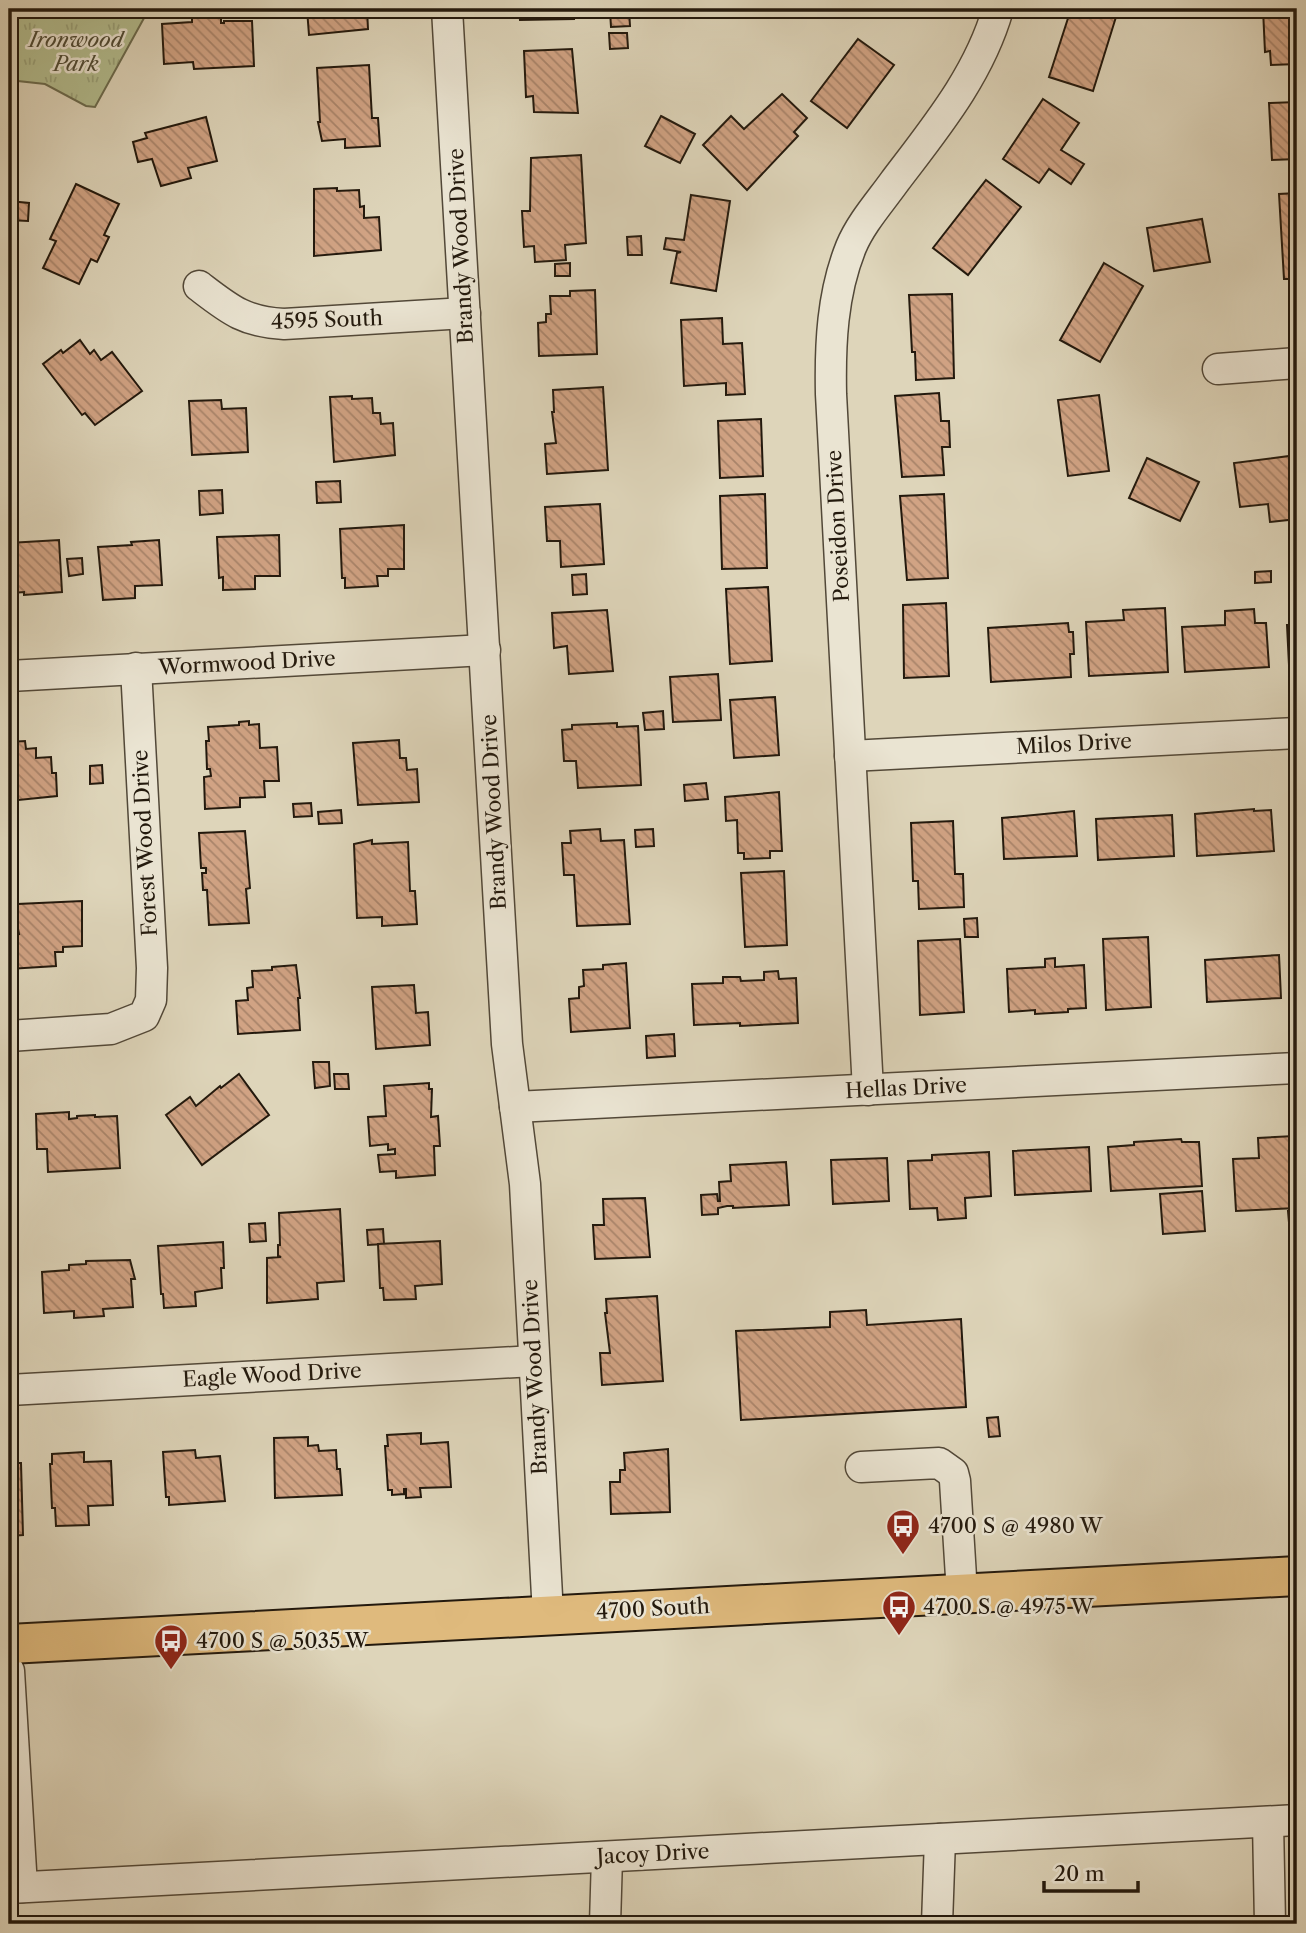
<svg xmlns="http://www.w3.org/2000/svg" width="1306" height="1933" viewBox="0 0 1306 1933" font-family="'Libre Caslon Text',serif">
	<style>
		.grass { fill: url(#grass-tufts); stroke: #6b6b4e; stroke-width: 2 }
		.building { fill: url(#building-back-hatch); stroke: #23190d; stroke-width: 2 }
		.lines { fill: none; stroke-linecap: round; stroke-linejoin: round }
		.minor-casing { stroke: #524838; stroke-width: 33 }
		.major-casing { stroke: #23190d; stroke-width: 42 }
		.minor { stroke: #eae4d2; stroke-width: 30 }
		.major { stroke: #dfba7d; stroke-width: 38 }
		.labels { text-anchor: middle; stroke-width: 5; stroke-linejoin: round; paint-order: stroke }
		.park-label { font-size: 21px; font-style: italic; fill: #4e4a34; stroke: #eae4d2 }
		.street-label { font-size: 21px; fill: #23190d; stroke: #eae4d2 }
		.poi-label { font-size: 21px; fill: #23190d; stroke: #eae4d2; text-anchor: start }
	</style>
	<defs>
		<pattern id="grass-tufts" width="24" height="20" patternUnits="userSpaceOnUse" patternTransform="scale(1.75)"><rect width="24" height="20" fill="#b3bd8f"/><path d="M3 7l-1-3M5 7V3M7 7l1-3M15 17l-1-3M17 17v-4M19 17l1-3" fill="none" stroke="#9aa27a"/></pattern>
		<pattern id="building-back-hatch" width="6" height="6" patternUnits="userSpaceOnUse" patternTransform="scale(1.75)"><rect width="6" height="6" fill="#d1a384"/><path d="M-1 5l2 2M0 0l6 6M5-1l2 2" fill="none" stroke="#a9846a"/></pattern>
	</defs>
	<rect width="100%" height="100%" fill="#ded5ba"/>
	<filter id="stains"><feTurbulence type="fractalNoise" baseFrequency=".00286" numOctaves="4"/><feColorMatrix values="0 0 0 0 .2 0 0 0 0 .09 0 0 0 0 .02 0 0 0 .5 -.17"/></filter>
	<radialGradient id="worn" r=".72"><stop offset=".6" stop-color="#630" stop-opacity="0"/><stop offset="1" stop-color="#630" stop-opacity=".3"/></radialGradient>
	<polygon class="grass" points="9,9 149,9 95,107 86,106 45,84 9,80"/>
	<g class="building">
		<polygon points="307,9 367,9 368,29 309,35"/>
		<polygon points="519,9 573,9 574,19 520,20"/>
		<polygon points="1071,9 1092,9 1116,17 1093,91 1049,77"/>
		<polygon points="1263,9 1297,9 1297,64 1271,65 1270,51 1265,52"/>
		<polygon points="629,10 630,26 611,27 610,11"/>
		<polygon points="221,14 221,23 224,23 224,21 252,21 254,66 194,69 193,62 164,64 162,24 192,22 192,15"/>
		<polygon points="609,33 627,33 628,48 610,49"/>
		<polygon points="858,39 894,65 847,128 811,101"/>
		<polygon points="572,49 578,113 534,112 533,96 526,97 524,51"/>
		<polygon points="369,65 372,118 378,118 380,146 345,148 345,139 322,141 318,122 320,122 317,68"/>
		<polygon points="782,94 807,118 794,132 798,136 747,190 703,145 731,116 744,129"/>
		<polygon points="1043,99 1079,123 1061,150 1084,164 1071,184 1049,169 1039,183 1003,159"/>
		<polygon points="1297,102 1297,159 1272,160 1269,103"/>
		<polygon points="661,116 695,134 680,163 645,146"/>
		<polygon points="206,117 217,161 188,168 191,178 161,186 152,159 138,162 133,142 147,138 145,133"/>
		<polygon points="581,155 586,243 565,245 566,260 535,262 534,246 524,247 522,211 530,211 531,158"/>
		<polygon points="986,180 1021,207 968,275 933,248"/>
		<polygon points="76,184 119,204 104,235 109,237 97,262 91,259 79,284 43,268 56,241 50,239"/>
		<polygon points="337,188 337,191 359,190 360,207 364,206 364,218 379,217 381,250 314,256 314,189"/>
		<polygon points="1297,193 1297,279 1284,279 1279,194"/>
		<polygon points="691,195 730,201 716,291 671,283 677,253 681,252 664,249 666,238 684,240"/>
		<polygon points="9,201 29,203 28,221 9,220"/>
		<polygon points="1202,219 1210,262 1154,271 1147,228"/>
		<polygon points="641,236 642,255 628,255 627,237"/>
		<polygon points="570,263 570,276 555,276 555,264"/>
		<polygon points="1104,263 1143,286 1100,362 1060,340"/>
		<polygon points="595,290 597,354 539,356 538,323 546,322 546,314 551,314 550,296 570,296 570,291"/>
		<polygon points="952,294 954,378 916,380 915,352 912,352 909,295"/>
		<polygon points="722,318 723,344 742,343 745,394 726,395 726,383 684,386 681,320"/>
		<polygon points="80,340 90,354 94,350 101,360 112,352 142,391 95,425 85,413 82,415 43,364 61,350 63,353"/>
		<polygon points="603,387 608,470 547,474 545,444 556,443 552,412 554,412 553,390"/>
		<polygon points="939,393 941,421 949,421 950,447 942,447 944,475 902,477 895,396"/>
		<polygon points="1099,395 1109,471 1068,476 1058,400"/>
		<polygon points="352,396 352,399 372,398 373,413 380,413 381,424 393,423 395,455 334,462 330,397"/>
		<polygon points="221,400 222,409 246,408 248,452 192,455 189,401"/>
		<polygon points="761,419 763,476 720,478 718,421"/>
		<polygon points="1297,455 1297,519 1270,522 1268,504 1240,507 1234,463"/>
		<polygon points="1147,458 1199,482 1180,521 1129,498"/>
		<polygon points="340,481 341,502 317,503 316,482"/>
		<polygon points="222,490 223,513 200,515 199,491"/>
		<polygon points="765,494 767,568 722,569 720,496"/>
		<polygon points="944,494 948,578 907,580 900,496"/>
		<polygon points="600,504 604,564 561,567 560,541 547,541 545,507"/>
		<polygon points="404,525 404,569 388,569 388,576 377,576 378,586 345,588 345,578 342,578 340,529"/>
		<polygon points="279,535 280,576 255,576 255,589 223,590 223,577 219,578 217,537"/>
		<polygon points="59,540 62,592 24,595 24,592 12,593 13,601 9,601 9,543"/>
		<polygon points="159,540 162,585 135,586 135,598 103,600 98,547 132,545 131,542"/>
		<polygon points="82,558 83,574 69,576 67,559"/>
		<polygon points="1271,571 1271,582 1255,583 1255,572"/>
		<polygon points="586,574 587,594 573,595 572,575"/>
		<polygon points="768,587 772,661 730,664 726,589"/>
		<polygon points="946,603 949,676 904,678 903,605"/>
		<polygon points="1165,608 1168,672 1089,676 1086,622 1124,620 1123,610"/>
		<polygon points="1254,609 1255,623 1266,623 1269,667 1185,672 1182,627 1225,625 1225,611"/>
		<polygon points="607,610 613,671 569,674 567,646 554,648 552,613"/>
		<polygon points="1068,623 1069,632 1073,632 1074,654 1070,654 1071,677 991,682 988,628"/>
		<polygon points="1287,625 1297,625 1297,664 1289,665"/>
		<polygon points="718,674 721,720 673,722 670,677"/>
		<polygon points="775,697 779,755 734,758 730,700"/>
		<polygon points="663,711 664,729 645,730 643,713"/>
		<polygon points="249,721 249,725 259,724 260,748 277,747 279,781 264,781 265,797 240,798 240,807 205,809 204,777 211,776 210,769 207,769 206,741 209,741 208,727 239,725 239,722"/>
		<polygon points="617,723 617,727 638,726 641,785 578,788 576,761 564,761 562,730 572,729 572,725"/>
		<polygon points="399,740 400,758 406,758 407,770 417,769 419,802 358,805 353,743"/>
		<polygon points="25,741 26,749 36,748 36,758 51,757 52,773 56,773 57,796 9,801 9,742"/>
		<polygon points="102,765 103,783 90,784 90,766"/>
		<polygon points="706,783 708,799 685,801 684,785"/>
		<polygon points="779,792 782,851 770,851 770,858 744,859 744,853 738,853 737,820 726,821 725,797"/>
		<polygon points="311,803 312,816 294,817 293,804"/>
		<polygon points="1254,809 1254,811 1271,810 1274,851 1197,856 1195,814"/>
		<polygon points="341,810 342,823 319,824 318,812"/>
		<polygon points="1074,811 1077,856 1004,859 1002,818"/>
		<polygon points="1172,815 1174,856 1098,860 1096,819"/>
		<polygon points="953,821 955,874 963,874 964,907 919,909 918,881 913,881 911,823"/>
		<polygon points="600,829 601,841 624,840 630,924 577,926 574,875 564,875 562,843 571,843 570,831"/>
		<polygon points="653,829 654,846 636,847 635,830"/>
		<polygon points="245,831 250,888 246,889 249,923 209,925 207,890 203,890 202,873 206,873 206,868 201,868 199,833"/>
		<polygon points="372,840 372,844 408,842 410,891 415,891 417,924 382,926 382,917 357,918 354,844"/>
		<polygon points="784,871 787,945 745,947 741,873"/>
		<polygon points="82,901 82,946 63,947 63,952 55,952 56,966 9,969 9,935 19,934 15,913 18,913 18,904"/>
		<polygon points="977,918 978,937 965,937 964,919"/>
		<polygon points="1148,937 1151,1007 1106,1010 1103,939"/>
		<polygon points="960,939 964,1012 920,1015 918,941"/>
		<polygon points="1279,955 1281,998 1207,1002 1205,960"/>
		<polygon points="1055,958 1055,967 1084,965 1086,1008 1068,1009 1068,1012 1035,1014 1035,1010 1009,1012 1007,969 1045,967 1045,959"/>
		<polygon points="626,963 630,1028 571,1032 569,999 579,998 579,987 584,986 583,970 603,969 603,965"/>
		<polygon points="296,965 300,998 298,998 300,1030 238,1034 236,1001 248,1000 247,988 253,987 252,971 272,970 272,967"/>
		<polygon points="778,971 779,979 796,978 798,1023 740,1026 740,1023 694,1025 692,984 723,983 723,977 740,977 741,981 764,980 764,972"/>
		<polygon points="414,985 416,1013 428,1012 430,1045 376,1049 372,987"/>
		<polygon points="674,1034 675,1056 647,1058 646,1036"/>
		<polygon points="313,1062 329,1062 330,1086 315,1088"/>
		<polygon points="239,1074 269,1115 202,1165 166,1115 190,1097 196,1106 220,1086 221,1088"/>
		<polygon points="334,1074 348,1074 349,1089 335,1089"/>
		<polygon points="429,1083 429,1089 432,1089 431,1117 438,1116 440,1146 434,1146 435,1175 396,1178 396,1171 380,1172 378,1155 395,1154 395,1149 388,1150 388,1144 370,1146 368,1117 386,1116 384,1086"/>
		<polygon points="69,1112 69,1119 77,1118 77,1116 95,1115 95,1117 117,1116 120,1168 48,1172 47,1149 37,1149 36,1114"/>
		<polygon points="1294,1136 1297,1208 1236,1211 1233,1159 1259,1158 1258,1138"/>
		<polygon points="1181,1139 1182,1142 1199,1142 1202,1186 1111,1191 1108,1147 1134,1145 1134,1142"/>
		<polygon points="1089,1147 1091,1191 1015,1195 1013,1151"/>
		<polygon points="989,1152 991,1196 965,1198 966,1218 938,1220 937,1208 910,1209 908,1161 932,1160 932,1155"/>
		<polygon points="887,1158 889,1201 833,1204 831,1160"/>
		<polygon points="786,1162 789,1205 733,1208 733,1206 727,1206 718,1208 718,1214 702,1215 701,1195 717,1194 718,1201 720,1201 719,1182 731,1181 730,1165"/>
		<polygon points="1202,1191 1205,1231 1163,1234 1160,1194"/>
		<polygon points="645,1198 650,1257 595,1259 593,1225 604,1225 603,1199"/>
		<polygon points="340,1209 344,1281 317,1283 318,1299 267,1303 267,1258 281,1257 278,1256 278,1245 280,1245 279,1213"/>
		<polygon points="1288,1211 1297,1211 1297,1234 1290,1234"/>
		<polygon points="265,1223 266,1241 250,1242 249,1224"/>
		<polygon points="383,1229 384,1244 368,1245 367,1230"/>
		<polygon points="440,1241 442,1284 415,1286 416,1299 384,1300 383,1288 380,1288 378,1244"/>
		<polygon points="223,1242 224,1268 221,1268 222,1288 195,1292 196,1306 164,1308 163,1294 161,1294 158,1246"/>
		<polygon points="130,1260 135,1279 131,1279 133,1307 103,1309 104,1316 74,1318 74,1311 44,1313 42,1272 69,1270 69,1265 86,1264 86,1261"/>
		<polygon points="657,1296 663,1381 602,1385 600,1353 610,1353 605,1313 607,1313 606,1299"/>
		<polygon points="866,1310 867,1325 961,1319 966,1407 741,1420 736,1331 830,1327 830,1312"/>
		<polygon points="998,1417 1000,1436 989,1437 987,1418"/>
		<polygon points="421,1433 421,1444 448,1442 451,1487 420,1488 421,1497 406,1498 406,1489 404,1489 404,1494 392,1495 392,1490 388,1490 385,1446 388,1446 387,1435"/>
		<polygon points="308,1437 308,1446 318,1445 319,1451 336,1450 337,1469 340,1469 342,1495 275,1498 274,1438"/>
		<polygon points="668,1449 670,1512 611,1514 610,1482 620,1482 620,1470 625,1470 624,1453"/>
		<polygon points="195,1450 196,1458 220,1456 225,1501 169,1505 169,1497 166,1497 163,1452"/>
		<polygon points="84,1452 84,1462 111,1461 113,1505 88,1506 89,1525 56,1526 55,1508 52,1508 50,1464 52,1464 52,1454"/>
		<polygon points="9,1463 21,1463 23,1535 9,1536"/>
	</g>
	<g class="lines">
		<g class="minor-casing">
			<g id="minor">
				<polyline points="447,9 507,1044 525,1184 548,1615"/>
				<path d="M199,286c30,23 45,36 85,38l181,-11"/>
				<polyline points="1218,369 1297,363"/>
				<polyline points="9,676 485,650"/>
				<polyline points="850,756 1297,733"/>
				<polyline points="9,1036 111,1029 144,1016 151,1000 152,968 136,668"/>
				<path d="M868,1090l-37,-696c-1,-49 1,-100 20,-147 10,-24 29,-45 44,-66 41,-54 84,-106 103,-172"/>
				<polyline points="515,1107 1297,1068"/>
				<polyline points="9,1390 534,1361"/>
				<polyline points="861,1467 939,1463 953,1473 955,1481 962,1593"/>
				<polyline points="9,1671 22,1887"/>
				<polyline points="1268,1822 1270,1924"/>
				<polyline points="9,1888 1297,1820"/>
				<polyline points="605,1924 607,1857"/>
				<polyline points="937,1924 940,1839"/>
			</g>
		</g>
		<g class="major-casing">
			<polyline id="major" points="9,1644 1297,1576"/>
		</g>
		<use href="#minor" class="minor"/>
		<use href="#major" class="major"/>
	</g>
	<defs>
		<g id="bus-pin" transform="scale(1.75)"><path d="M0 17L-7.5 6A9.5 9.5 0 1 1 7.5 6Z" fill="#8f2418" stroke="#eae4d2"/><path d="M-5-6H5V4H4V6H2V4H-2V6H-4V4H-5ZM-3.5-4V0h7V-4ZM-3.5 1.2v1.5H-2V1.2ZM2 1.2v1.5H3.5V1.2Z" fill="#fff"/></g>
	</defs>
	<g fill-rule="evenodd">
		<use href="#bus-pin" x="903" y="1526"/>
		<use href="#bus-pin" x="899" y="1607"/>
		<use href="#bus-pin" x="171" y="1641"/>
	</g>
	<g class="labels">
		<g class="park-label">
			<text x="76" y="47">Ironwood<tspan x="76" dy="24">Park</tspan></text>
		</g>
		<g class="street-label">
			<text transform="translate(461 246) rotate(-93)" y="7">Brandy Wood Drive</text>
			<text transform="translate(327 320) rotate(-2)" y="7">4595 South</text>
			<text transform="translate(838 526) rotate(-93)" y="7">Poseidon Drive</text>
			<text transform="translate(247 663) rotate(-3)" y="7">Wormwood Drive</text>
			<text transform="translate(1074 744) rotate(-3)" y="7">Milos Drive</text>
			<text transform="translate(494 812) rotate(-93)" y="7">Brandy Wood Drive</text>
			<text transform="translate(145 843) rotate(-93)" y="7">Forest Wood Drive</text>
			<text transform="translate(906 1088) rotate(-3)" y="7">Hellas Drive</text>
			<text transform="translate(272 1375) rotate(-3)" y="7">Eagle Wood Drive</text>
			<text transform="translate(535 1377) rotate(-93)" y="7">Brandy Wood Drive</text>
			<text transform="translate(653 1609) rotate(-3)" y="7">4700 South</text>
			<text transform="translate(653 1854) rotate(-3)" y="7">Jacoy Drive</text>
		</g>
		<g class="poi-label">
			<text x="928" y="1533">4700 S @ 4980 W</text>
			<text x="923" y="1614">4700 S @ 4975 W</text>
			<text x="196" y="1648">4700 S @ 5035 W</text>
		</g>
	</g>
	<rect width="1306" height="1933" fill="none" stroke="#ded5ba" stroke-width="35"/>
	<rect x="10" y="10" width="1285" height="1912" fill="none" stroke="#23190d" stroke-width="3.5"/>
	<rect x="18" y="18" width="1271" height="1898" fill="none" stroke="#23190d" stroke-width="2"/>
	<path d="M1044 1881v10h94v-10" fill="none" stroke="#23190d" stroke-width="3.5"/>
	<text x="1054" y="1881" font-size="21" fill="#23190d" stroke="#eae4d2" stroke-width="5" paint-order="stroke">20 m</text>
	<rect width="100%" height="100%" filter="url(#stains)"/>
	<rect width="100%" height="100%" fill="url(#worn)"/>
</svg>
